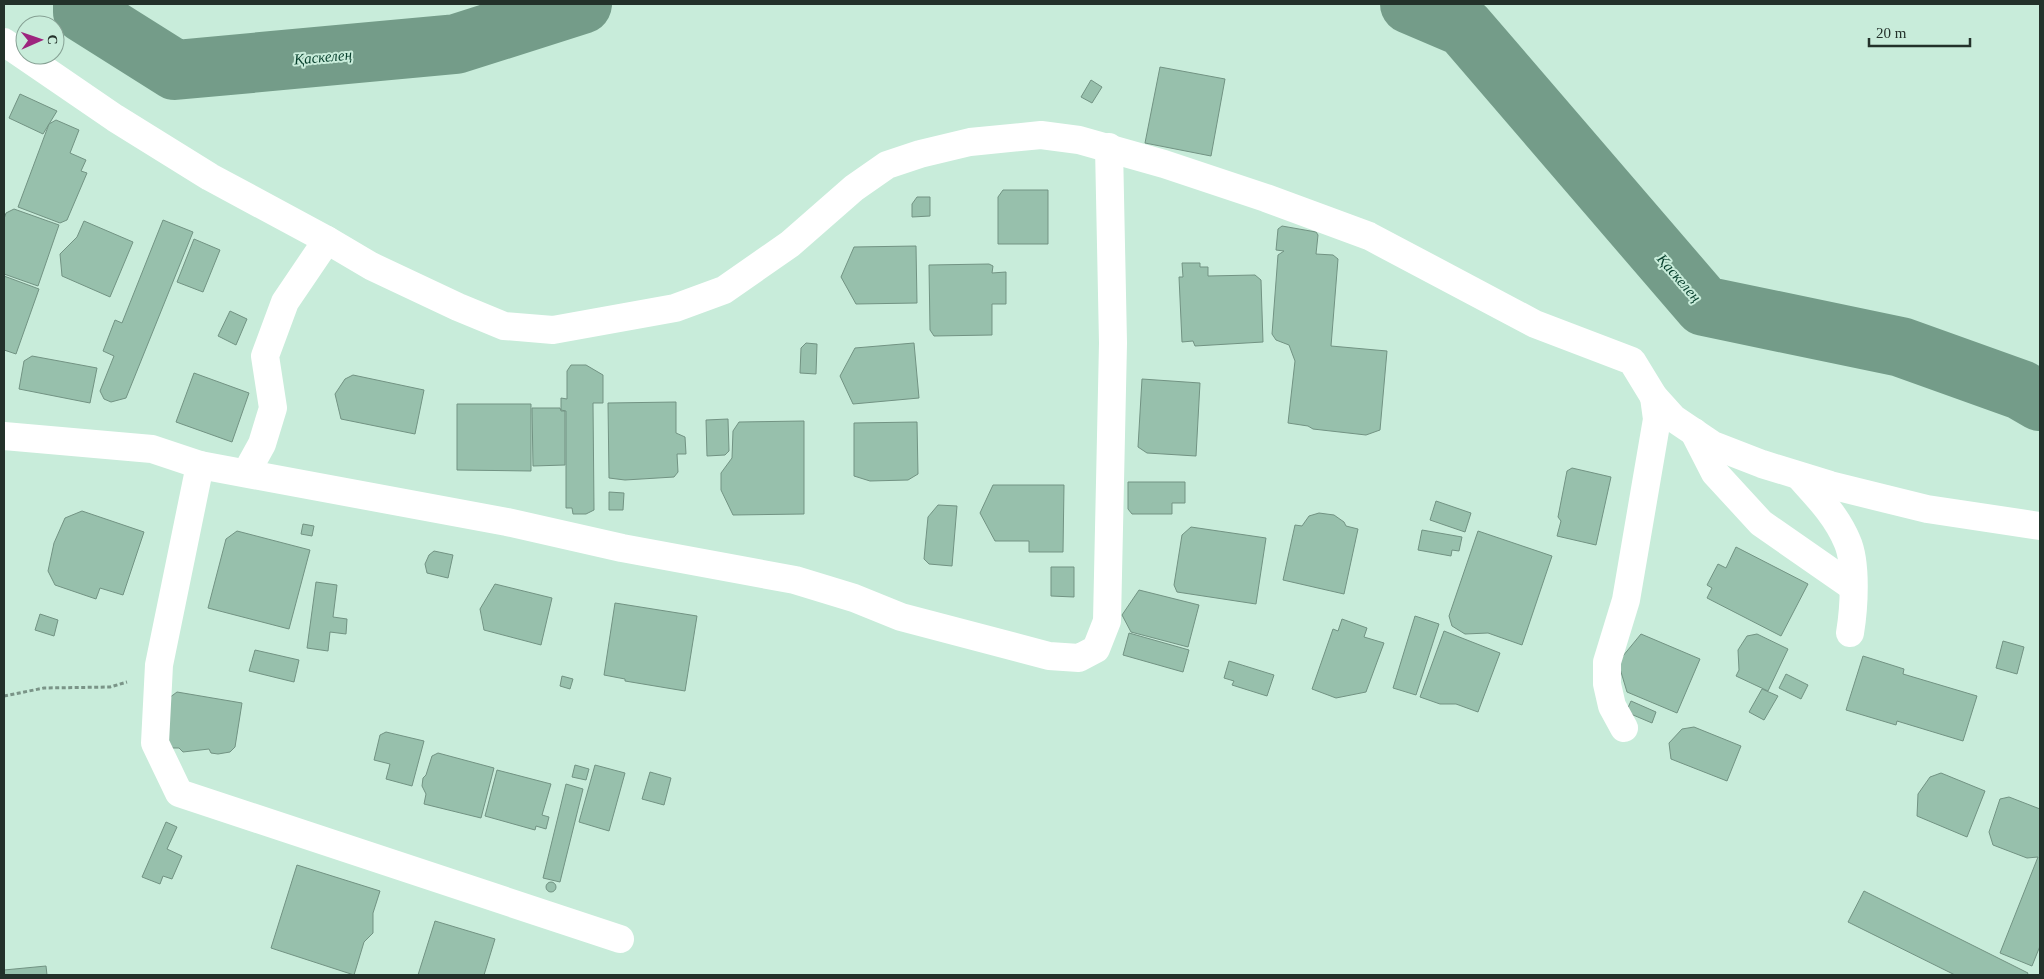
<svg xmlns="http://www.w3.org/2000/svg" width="2044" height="979" viewBox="0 0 2044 979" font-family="Georgia,serif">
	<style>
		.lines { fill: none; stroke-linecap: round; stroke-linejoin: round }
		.river { stroke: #749c89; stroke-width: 60 }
		.building { fill: #97c0ac; stroke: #729383 }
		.path { stroke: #7a9487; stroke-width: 3; stroke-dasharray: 4 2.5; stroke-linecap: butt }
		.street { stroke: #fff; stroke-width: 28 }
		.labels { text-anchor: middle; stroke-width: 4; stroke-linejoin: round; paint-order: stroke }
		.water-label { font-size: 15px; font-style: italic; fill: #073f2c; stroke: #c8ecda }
	</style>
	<rect width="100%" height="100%" fill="#c8ecda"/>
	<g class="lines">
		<g class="river">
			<polyline points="83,4 83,12 175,70 456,44 582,4"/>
			<polyline points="1410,4 1464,27 1704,306 1901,347 2021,390 2040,401"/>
		</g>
	</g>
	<g class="building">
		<polygon points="1160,67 1225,79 1211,156 1145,143"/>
		<polygon points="1091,80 1102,87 1092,103 1081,97"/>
		<polygon points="20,94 57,111 43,134 9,118"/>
		<polygon points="56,120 79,130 70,153 86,160 81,171 87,173 67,220 60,223 18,207 49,124"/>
		<polygon points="1003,190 1048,190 1048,244 998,244 998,197"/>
		<polygon points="917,197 930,197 930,216 912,217 912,204"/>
		<polygon points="14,209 59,225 38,286 4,274 4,219 6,213"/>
		<polygon points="163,220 193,232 126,398 111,402 104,399 100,391 114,356 103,351 115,320 122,323"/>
		<polygon points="84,221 133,242 110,297 62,276 60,254 77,237"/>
		<polygon points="1282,226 1316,232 1318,235 1316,254 1333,255 1338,259 1331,346 1387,351 1380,430 1366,435 1313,429 1308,426 1288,423 1295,361 1289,345 1276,340 1272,334 1278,255 1284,251 1276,250 1278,229"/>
		<polygon points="194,239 220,250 203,292 177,282"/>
		<polygon points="916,246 917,303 856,304 841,277 854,247"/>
		<polygon points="1182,263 1200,263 1200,267 1208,267 1208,276 1255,275 1261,280 1263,342 1195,346 1193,341 1182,342 1179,277 1183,277"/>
		<polygon points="989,264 993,266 992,273 1006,272 1006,304 992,304 992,335 934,336 930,330 929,265"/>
		<polygon points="4,276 39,289 16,354 4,350"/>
		<polygon points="230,311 247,319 236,345 218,336"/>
		<polygon points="806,343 817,344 816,374 800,373 801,348"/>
		<polygon points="914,343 919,398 853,404 840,376 855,348"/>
		<polygon points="32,356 97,368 90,403 19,389 24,361"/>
		<polygon points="571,365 586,365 603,375 603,403 593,403 594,510 586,514 573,514 572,508 566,508 566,411 561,410 561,398 567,399 567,371"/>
		<polygon points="194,373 249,393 232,442 176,422"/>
		<polygon points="353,375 424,390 415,434 341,419 335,394 345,379"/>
		<polygon points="1142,379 1200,383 1196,456 1147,453 1138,447"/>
		<polygon points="676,402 676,433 685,437 686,454 677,454 678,472 674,477 625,480 609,478 608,403"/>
		<polygon points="457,404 531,404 531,471 457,470"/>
		<polygon points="532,408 560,408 561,411 565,411 565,465 533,466"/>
		<polygon points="728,419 729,451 725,455 707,456 706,420"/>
		<polygon points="804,421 804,514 733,515 721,490 721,473 732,458 733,431 739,422"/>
		<polygon points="917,422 918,474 908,480 870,481 854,476 854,423"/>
		<polygon points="1572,468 1611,477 1596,545 1557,536 1561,521 1558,517 1567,471"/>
		<polygon points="1128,482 1185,482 1185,503 1172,503 1172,514 1132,514 1128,509"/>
		<polygon points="993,485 1064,485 1063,552 1029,552 1029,541 995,541 980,513"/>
		<polygon points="609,492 624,493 623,510 609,510"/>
		<polygon points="1436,501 1471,513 1465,532 1430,520"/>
		<polygon points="938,505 957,506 952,566 929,564 924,559 928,517"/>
		<polygon points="82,511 144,532 123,595 100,588 96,599 55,585 48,571 54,543 65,518"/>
		<polygon points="1319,513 1334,515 1344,522 1346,526 1358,529 1344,594 1283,580 1295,525 1302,526 1309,516"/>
		<polygon points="303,524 314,526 312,536 301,534"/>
		<polygon points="1191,527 1266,538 1256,604 1177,592 1174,585 1182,535"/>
		<polygon points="1422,530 1462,537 1459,551 1452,550 1451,556 1418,550"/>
		<polygon points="237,531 310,550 289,629 208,608 226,539"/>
		<polygon points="1478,531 1552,556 1522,645 1488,633 1465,634 1452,626 1449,616"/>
		<polygon points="1736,547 1808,584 1781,636 1707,598 1712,588 1707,585 1718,564 1726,568"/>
		<polygon points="434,551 453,555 448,578 427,573 425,564 429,555"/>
		<polygon points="1051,567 1074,567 1074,597 1051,596"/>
		<polygon points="316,582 337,585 333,617 347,619 346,634 330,632 328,651 307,648"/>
		<polygon points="495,584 552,598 541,645 484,630 480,609"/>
		<polygon points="1139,590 1199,605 1188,647 1131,632 1122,615"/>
		<polygon points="615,603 697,616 685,691 625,681 625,679 604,675"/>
		<polygon points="40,614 58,620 54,636 35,630"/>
		<polygon points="1415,616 1439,624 1416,695 1393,688"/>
		<polygon points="1342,619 1367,628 1364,637 1384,643 1366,692 1336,698 1312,689 1333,629 1338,631"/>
		<polygon points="1444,631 1500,653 1478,712 1456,704 1440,704 1420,697"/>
		<polygon points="1129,633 1189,650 1183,672 1123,655"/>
		<polygon points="1641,634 1700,659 1677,713 1627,692 1618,662"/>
		<polygon points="1757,634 1788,649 1768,691 1736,676 1739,670 1738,650 1747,636"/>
		<polygon points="2003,641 2024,647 2017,674 1996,668"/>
		<polygon points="255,650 299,660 294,682 249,671"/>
		<polygon points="1863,656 1904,669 1903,674 1977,696 1963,741 1897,721 1896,725 1846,710"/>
		<polygon points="1229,661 1274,675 1267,696 1232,685 1234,681 1224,678"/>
		<polygon points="1786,674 1808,685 1801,699 1779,688"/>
		<polygon points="562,676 573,679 570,689 560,686"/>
		<polygon points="1762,689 1778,696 1764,720 1749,712"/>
		<polygon points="177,692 242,703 235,747 230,752 218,754 211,753 209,749 183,752 179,748 170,748 160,715 169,698"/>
		<polygon points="1631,701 1656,712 1652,723 1626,712"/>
		<polygon points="1694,727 1741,746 1727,781 1671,759 1669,743 1682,729"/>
		<polygon points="386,732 424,741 412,786 386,779 390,764 374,760 380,735"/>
		<polygon points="438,753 494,768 481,818 424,804 426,794 422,786 423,778 426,775 432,756"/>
		<polygon points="575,765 589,769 586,780 572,777"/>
		<polygon points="595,765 625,773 609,831 579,822"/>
		<polygon points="497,770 551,784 542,815 549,817 546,829 536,826 535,830 485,816"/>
		<polygon points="650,772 671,778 664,805 642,799"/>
		<polygon points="1941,773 1985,791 1967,837 1917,816 1918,794 1930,777"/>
		<polygon points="566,784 583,789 560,882 543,878"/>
		<polygon points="2009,797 2040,809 2040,946 2032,966 2000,953 2038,857 2027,858 1993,845 1989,832 2000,799"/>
		<polygon points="166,822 177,827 167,849 182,856 172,879 163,876 160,884 142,877"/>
		<polygon points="297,865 380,891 373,913 373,933 364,942 354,975 271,948"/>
		<circle cx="551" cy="887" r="5"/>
		<polygon points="1864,891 2028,973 2027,975 1955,975 1848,922"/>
		<polygon points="435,921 495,939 484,975 418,975"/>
		<polygon points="46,966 47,975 4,975 4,970"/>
	</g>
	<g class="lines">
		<polyline class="path" points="4,696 44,688 110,687 127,682"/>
		<g class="street">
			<polyline points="4,42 115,118 210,177 327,240 371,266 458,307 504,326 553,330 675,308 724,290 790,244 854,188 887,165 920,154 970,142 1041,135 1079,140 1164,164 1266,198 1369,236 1535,324 1632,361 1654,397 1673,418 1713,445 1762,464 1830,485 1927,509 2040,526"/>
			<polyline points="1694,432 1715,473 1761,523 1853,587"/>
			<polyline points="4,436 152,449 200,465 507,522 622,548 795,580 854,598 901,617 1049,656 1079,658 1096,649 1107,621 1113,343 1109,147"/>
			<polyline points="200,465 159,665 155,743 179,793 620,939"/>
			<polyline points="246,473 262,444 273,408 265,356 285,302 327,240"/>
			<path d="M1799,476c18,20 37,39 48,65 10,22 7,68 3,92"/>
			<polyline points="1624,728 1612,706 1607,684 1607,662 1626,600 1657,419 1654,397"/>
		</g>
	</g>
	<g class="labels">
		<g class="water-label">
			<text transform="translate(323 57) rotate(-5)" y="5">Қаскелең</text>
			<text transform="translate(1679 278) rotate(49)" y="5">Қаскелең</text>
		</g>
	</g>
	<rect width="2044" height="979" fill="none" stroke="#23312a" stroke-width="10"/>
	<g transform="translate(40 40) rotate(88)"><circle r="24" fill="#c8ecda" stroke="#86a194"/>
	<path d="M0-4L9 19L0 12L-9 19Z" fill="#9d257e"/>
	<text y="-8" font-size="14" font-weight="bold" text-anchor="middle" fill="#23312a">С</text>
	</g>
	<path d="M1869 38v8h101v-8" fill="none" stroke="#23312a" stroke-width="2.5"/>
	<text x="1876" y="38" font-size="15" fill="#23312a" stroke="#c8ecda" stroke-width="4" paint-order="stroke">20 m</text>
</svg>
